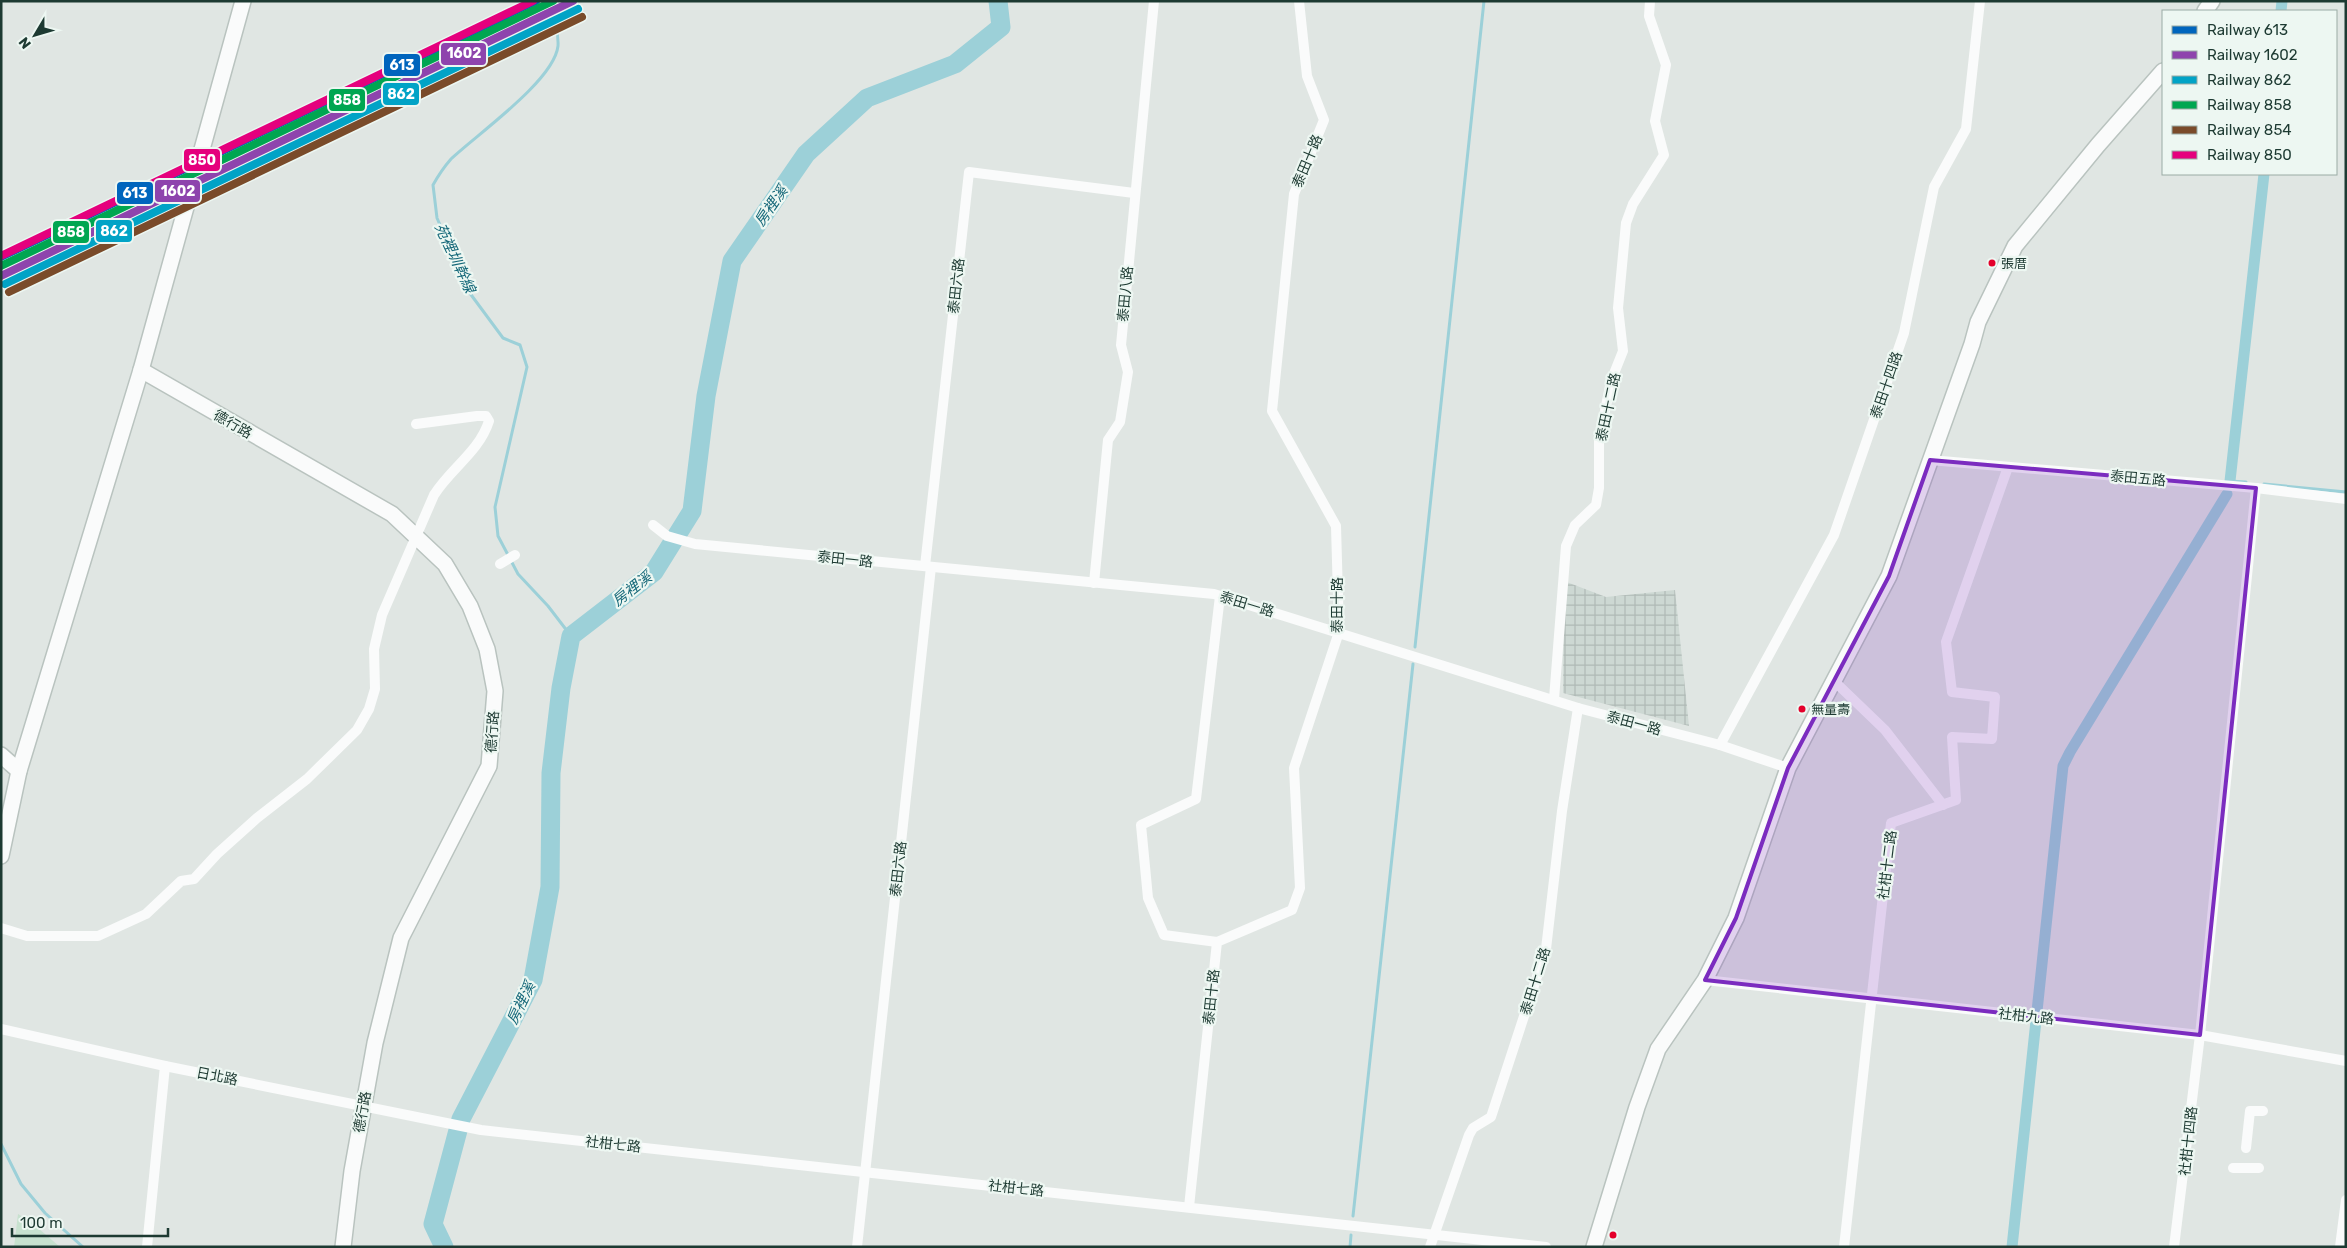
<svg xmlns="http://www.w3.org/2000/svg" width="2347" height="1248" viewBox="0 0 2347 1248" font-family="Rubik,'Noto Sans TC',sans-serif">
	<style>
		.industrial { fill: url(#industrial-grid) }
		.green { fill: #c7e1cf }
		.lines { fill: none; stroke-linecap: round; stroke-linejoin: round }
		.stream { stroke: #9cd0d8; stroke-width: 3 }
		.canal { stroke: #9cd0d8; stroke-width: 11 }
		.river { stroke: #9cd0d8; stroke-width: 19 }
		.secondary-casing { stroke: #b9c3bf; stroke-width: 18 }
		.street { stroke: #fafbfb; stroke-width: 10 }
		.secondary { stroke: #fafbfb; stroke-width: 15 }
		.rail-1-casing { stroke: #edf7f2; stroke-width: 11 }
		.rail-2-casing { stroke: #edf7f2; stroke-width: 11 }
		.rail-3-casing { stroke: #edf7f2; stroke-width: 11 }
		.rail-4-casing { stroke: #edf7f2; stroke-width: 11 }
		.rail-5-casing { stroke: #edf7f2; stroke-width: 11 }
		.rail-6-casing { stroke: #edf7f2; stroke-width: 11 }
		.rail-1 { stroke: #0065bd; stroke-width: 8 }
		.rail-2 { stroke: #8e44ad; stroke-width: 8 }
		.rail-3 { stroke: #01a3c6; stroke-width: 8 }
		.rail-4 { stroke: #00a651; stroke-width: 8 }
		.rail-5 { stroke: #7a4b2a; stroke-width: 8 }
		.rail-6 { stroke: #e5007d; stroke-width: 8 }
		.marked { fill: #7b2cbf; fill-opacity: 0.2; stroke: #7b2cbf; stroke-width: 4; stroke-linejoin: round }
		.bus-dot { fill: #e4002b; stroke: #edf7f2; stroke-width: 2 }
		.labels { text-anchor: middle; stroke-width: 4.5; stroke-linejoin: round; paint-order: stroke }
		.bus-label { font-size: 13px; fill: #1d3a32; stroke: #edf7f2; text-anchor: start }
		.street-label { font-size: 14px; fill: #1d3a32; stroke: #edf7f2 }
		.water-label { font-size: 15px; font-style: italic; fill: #156879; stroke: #edf7f2 }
		.line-badge { stroke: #edf7f2; stroke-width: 2 }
		.badge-label { font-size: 14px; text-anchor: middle; font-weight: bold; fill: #fff }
	</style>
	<defs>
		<pattern id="industrial-grid" width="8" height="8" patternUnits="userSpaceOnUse" patternTransform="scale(1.25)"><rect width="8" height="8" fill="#cdd8d3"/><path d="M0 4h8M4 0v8" fill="none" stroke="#b0bab6"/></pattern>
	</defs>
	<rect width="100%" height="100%" fill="#e0e6e3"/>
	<polygon class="industrial" points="1564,581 1606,597 1675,590 1689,726 1563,693"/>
	<polygon class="green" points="18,1214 31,1222 60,1247 14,1247"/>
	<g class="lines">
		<g class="stream">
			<path d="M547,1c5,15 12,29 11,45 -4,35 -82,89 -107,113 -7,8 -13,17 -18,26l4,33 32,74 34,46 17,7 7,22 -32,140 3,29 20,38 30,32 23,30"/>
			<polyline points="2230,481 2246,482"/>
			<polyline points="2264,484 2346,492"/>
			<polyline points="1415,647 1484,1"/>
			<polyline points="1,1144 21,1184 45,1213 83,1247"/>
			<polyline points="1353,1216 1413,664"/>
			<polyline points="1350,1247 1351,1235"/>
		</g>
		<g class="canal">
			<polyline points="2281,11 2282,1"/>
			<polyline points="2230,481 2264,174"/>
			<polyline points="2012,1247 2063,766 2070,752 2227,494"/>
		</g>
		<polyline class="river" points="444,1247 433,1224 461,1119 533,980 550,887 551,773 561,688 571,636 654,572 692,511 706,396 732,261 806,154 867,98 955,64 1001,27 998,1"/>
		<g class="secondary-casing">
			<g id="secondary">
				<polyline points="2205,11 2212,1"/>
				<polyline points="141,370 392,514 445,564 470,606 487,649 495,691 489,766 401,938 375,1043 352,1171 343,1247"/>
				<polyline points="1,755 19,771"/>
				<polyline points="1,856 19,771 141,370 243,1"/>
				<polyline points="1594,1247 1637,1107 1658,1049 1705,980 1736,918 1788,768 1889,576 1972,344 1978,322 2015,246 2098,145 2163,71"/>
			</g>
		</g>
		<g class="street">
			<polyline points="1930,460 2256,488 2346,499"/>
			<polyline points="653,525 667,536 695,544 1214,594 1578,708 1720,745 1788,768"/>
			<polyline points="500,564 515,555"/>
			<polyline points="925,566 969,172 1134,193"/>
			<polyline points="1094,583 1108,440 1120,422 1128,372 1121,345 1154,1"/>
			<polyline points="1833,680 1885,730 1943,805"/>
			<polyline points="1554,699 1566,546 1575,525 1596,505 1599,488 1599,441 1611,381 1623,351 1618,308 1626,223 1633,204 1664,155 1655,121 1666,65 1649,16 1650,1"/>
			<polyline points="1720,745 1834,535 1904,333 1934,187 1966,129 1980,1"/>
			<path d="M1,928l26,8h71l48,-22 35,-33 13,-2 23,-25 40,-36 50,-39 50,-49 12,-21 6,-20 -1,-40 8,-34 52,-120c17,-27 45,-43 55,-74l-3,-5h-9l-61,8"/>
			<polyline points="1217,942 1164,935 1148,898 1141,825 1196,799 1220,596"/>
			<polyline points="1705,980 2200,1035 2346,1061"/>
			<polyline points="1,1029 165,1066 481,1130 1546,1247"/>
			<polyline points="2246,1148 2250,1111 2263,1111"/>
			<polyline points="2233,1168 2259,1168"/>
			<polyline points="1189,1207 1217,942 1292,910 1300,888 1294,768 1339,632 1336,526 1272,411 1294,194 1324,120 1307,76 1299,1"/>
			<polyline points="147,1247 165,1066"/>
			<polyline points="857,1247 931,567"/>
			<polyline points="1430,1247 1469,1135 1473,1128 1491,1117 1546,949 1562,811 1578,708"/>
			<polyline points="1844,1247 1891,823 1956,800 1952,737 1992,739 1995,697 1952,692 1946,642 2008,467"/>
			<polyline points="2174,1247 2200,1035 2256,488"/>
			<polyline points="2340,1247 2346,1200"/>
		</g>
		<use href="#secondary" class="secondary"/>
		<g class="rail-1-casing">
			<polyline id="rail-1" points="1,257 536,1"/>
		</g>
		<g class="rail-2-casing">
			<polyline id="rail-2" points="1,276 573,1"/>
		</g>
		<g class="rail-3-casing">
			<polyline id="rail-3" points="5,284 578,9"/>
		</g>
		<g class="rail-4-casing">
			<polyline id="rail-4" points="1,266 553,1"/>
		</g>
		<g class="rail-5-casing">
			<polyline id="rail-5" points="9,292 582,17"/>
		</g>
		<g class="rail-6-casing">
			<polyline id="rail-6" points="1,256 533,1"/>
		</g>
		<use href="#rail-1" class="rail-1"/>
		<use href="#rail-2" class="rail-2"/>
		<use href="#rail-3" class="rail-3"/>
		<use href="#rail-4" class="rail-4"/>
		<use href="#rail-5" class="rail-5"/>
		<use href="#rail-6" class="rail-6"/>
	</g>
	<path class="marked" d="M1930,460l326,28 -56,547 -495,-55 31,-62 52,-150 101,-192z"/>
	<g class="bus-dot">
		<circle cx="1992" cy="263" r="4.5"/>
		<circle cx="1802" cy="709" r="4.5"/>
		<circle cx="1613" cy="1235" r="4.5"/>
	</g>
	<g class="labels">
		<g class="bus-label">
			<text x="2001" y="268">張厝</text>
			<text x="1811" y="714">無量壽</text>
		</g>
		<g class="street-label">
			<text transform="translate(1307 161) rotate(-67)" y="5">泰田十路</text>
			<text transform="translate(956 286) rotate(-84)" y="5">泰田六路</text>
			<text transform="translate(1125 294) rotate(-85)" y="5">泰田八路</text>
			<text transform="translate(1886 385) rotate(-71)" y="5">泰田十四路</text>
			<text transform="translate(1608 407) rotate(-78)" y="5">泰田十二路</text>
			<text transform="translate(233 424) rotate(30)" y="5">德行路</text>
			<text transform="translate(2138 478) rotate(5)" y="5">泰田五路</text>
			<text transform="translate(845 559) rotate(6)" y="5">泰田一路</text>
			<text transform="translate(1247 604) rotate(17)" y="5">泰田一路</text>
			<text transform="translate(1337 605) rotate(-90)" y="5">泰田十路</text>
			<text transform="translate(1634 723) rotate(15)" y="5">泰田一路</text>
			<text transform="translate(492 732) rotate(-86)" y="5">德行路</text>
			<text transform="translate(1887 865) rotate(-83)" y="5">社柑十二路</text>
			<text transform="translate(898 869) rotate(-84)" y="5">泰田六路</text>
			<text transform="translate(1535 981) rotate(-73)" y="5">泰田十二路</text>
			<text transform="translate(1211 997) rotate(-84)" y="5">泰田十路</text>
			<text transform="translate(2026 1016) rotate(6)" y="5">社柑九路</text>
			<text transform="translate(217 1076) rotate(11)" y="5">日北路</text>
			<text transform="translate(362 1112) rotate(-80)" y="5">德行路</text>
			<text transform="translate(2188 1141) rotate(-84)" y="5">社柑十四路</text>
			<text transform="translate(613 1144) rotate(6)" y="5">社柑七路</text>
			<text transform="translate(1016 1188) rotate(6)" y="5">社柑七路</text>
		</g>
		<g class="water-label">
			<text transform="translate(771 206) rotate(-55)" y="5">房裡溪</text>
			<text transform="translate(455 258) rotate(65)" y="5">苑裡圳幹線</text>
			<text transform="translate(632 589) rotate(-38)" y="5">房裡溪</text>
			<text transform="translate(521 1003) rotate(-64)" y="5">房裡溪</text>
		</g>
	</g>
	<g class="line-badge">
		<rect x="440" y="42" width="47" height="24" rx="5" fill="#8e44ad"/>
		<rect x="383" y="53" width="38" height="24" rx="5" fill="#0065bd"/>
		<rect x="382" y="82" width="38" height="24" rx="5" fill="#01a3c6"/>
		<rect x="328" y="88" width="38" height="24" rx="5" fill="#00a651"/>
		<rect x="183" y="148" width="38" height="24" rx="5" fill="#e5007d"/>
		<rect x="154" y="179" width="47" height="24" rx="5" fill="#8e44ad"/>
		<rect x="116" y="181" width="38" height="24" rx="5" fill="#0065bd"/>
		<rect x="95" y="219" width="38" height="24" rx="5" fill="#01a3c6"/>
		<rect x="52" y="220" width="38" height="24" rx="5" fill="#00a651"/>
	</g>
	<g class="badge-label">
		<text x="464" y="58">1602</text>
		<text x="402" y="70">613</text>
		<text x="401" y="99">862</text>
		<text x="347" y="105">858</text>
		<text x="202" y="165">850</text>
		<text x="178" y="196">1602</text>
		<text x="135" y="198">613</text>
		<text x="114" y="236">862</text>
		<text x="71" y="237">858</text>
	</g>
	<rect width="2347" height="1248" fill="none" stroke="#1d3a32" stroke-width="5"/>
	<rect x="2162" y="10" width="175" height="165" fill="#edf7f2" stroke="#9aaba5"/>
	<rect x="2172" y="26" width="25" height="8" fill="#0065bd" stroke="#9aaba5"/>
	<text x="2207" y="35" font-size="15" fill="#1d3a32">Railway 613</text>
	<rect x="2172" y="51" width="25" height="8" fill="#8e44ad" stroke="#9aaba5"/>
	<text x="2207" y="60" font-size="15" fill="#1d3a32">Railway 1602</text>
	<rect x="2172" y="76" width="25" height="8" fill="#01a3c6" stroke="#9aaba5"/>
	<text x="2207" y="85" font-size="15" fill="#1d3a32">Railway 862</text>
	<rect x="2172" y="101" width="25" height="8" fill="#00a651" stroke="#9aaba5"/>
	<text x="2207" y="110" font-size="15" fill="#1d3a32">Railway 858</text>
	<rect x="2172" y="126" width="25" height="8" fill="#7a4b2a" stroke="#9aaba5"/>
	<text x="2207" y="135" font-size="15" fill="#1d3a32">Railway 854</text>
	<rect x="2172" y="151" width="25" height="8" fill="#e5007d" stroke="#9aaba5"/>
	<text x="2207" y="160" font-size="15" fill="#1d3a32">Railway 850</text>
	<g transform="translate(35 35) rotate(232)" stroke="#edf7f2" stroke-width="4" paint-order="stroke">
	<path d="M0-4L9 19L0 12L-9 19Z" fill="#1d3a32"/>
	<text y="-8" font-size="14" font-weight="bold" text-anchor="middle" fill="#1d3a32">N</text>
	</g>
	<path d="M12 1228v8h156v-8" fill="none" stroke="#1d3a32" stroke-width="2.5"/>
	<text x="20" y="1228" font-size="15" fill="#1d3a32" stroke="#edf7f2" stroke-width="4" paint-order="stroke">100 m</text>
</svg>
